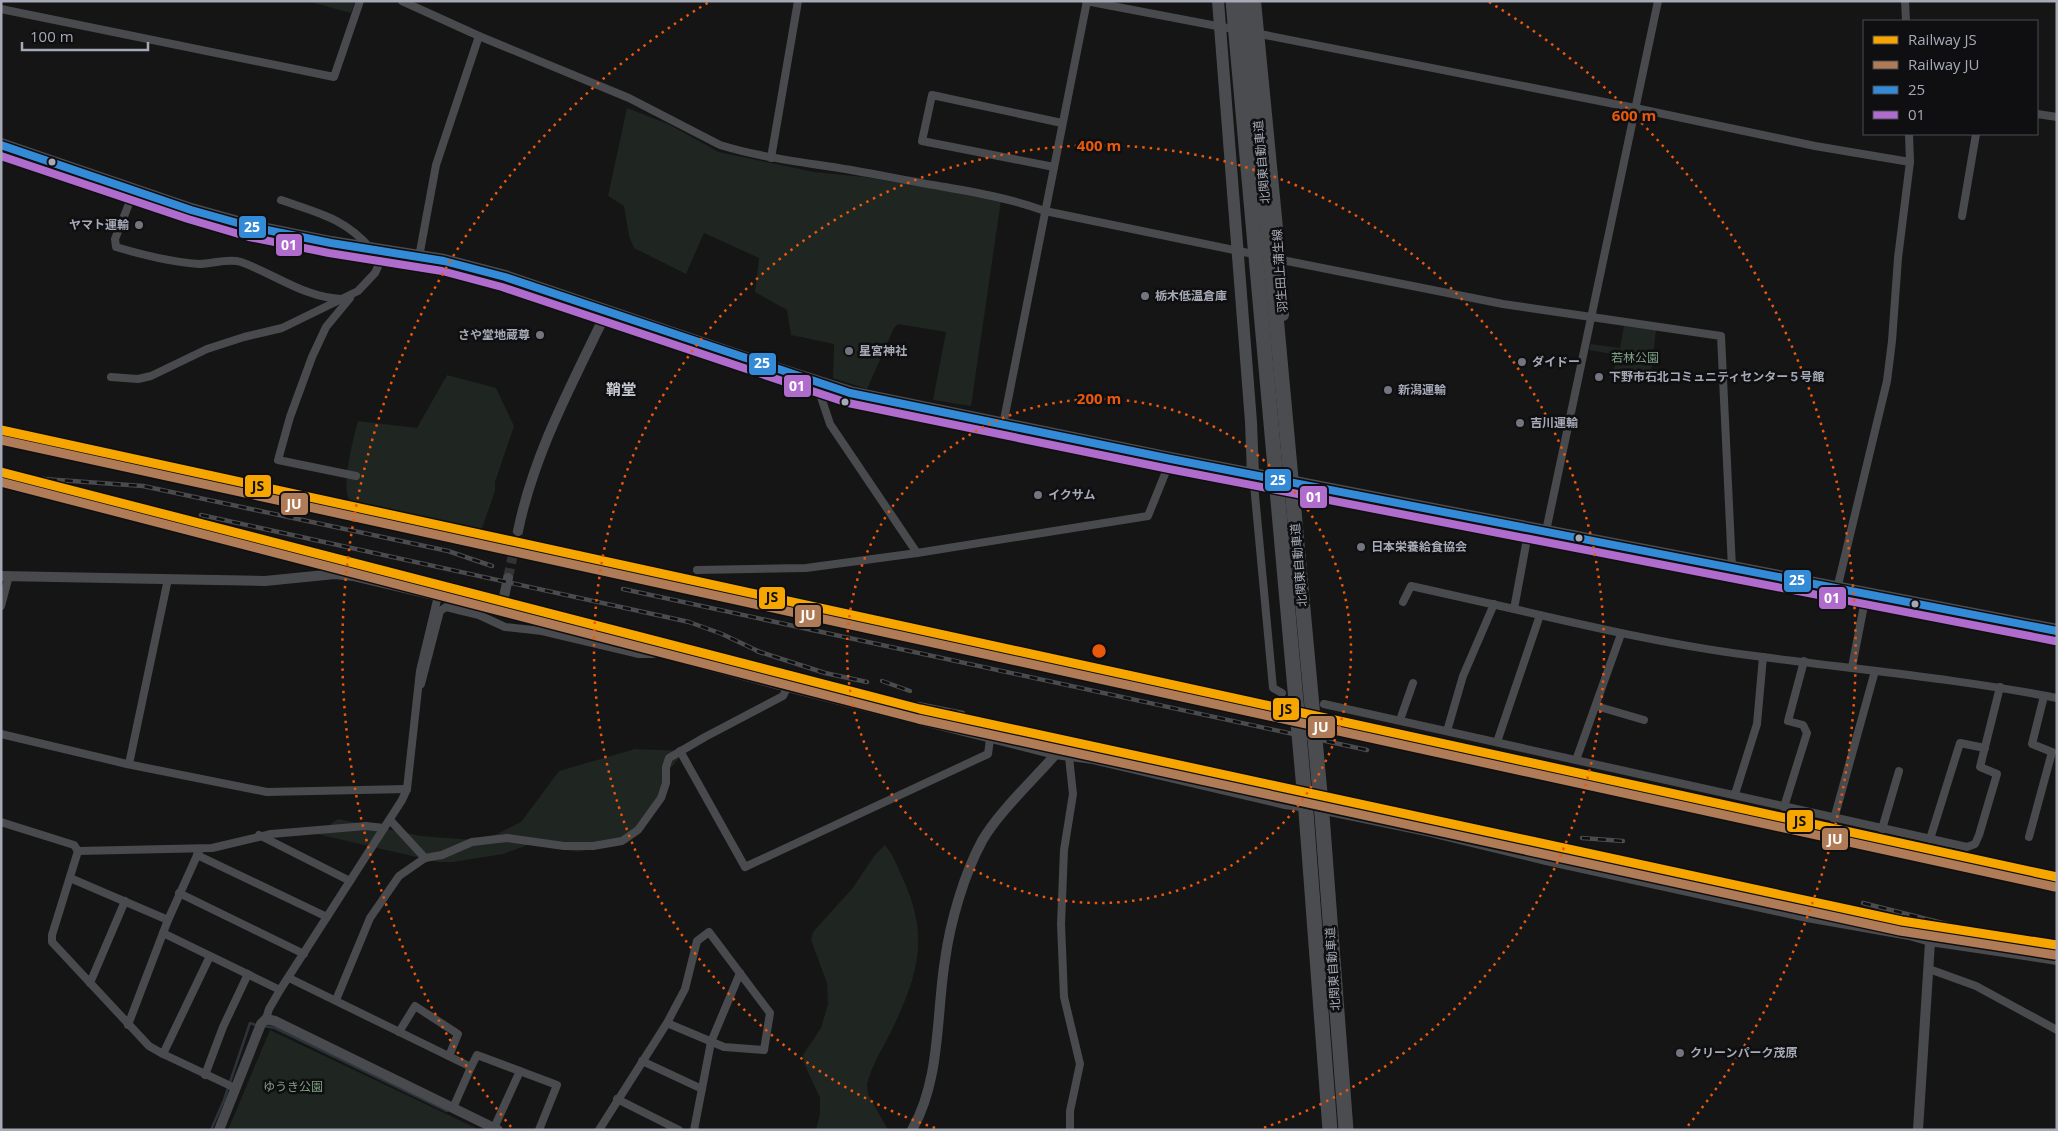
<svg xmlns="http://www.w3.org/2000/svg" width="2058" height="1131" viewBox="0 0 2058 1131" font-family="'Open Sans','Noto Sans JP',sans-serif">
	<style>
		.green { fill: #1f2520 }
		.lines { fill: none; stroke-linecap: round; stroke-linejoin: round }
		.stream { stroke: #2c333a; stroke-width: 2.5 }
		.tertiary-tunnel { stroke: #323335; stroke-width: 10; stroke-dasharray: 10 5; stroke-linecap: butt }
		.minor { stroke: #494a4e; stroke-width: 8 }
		.tertiary { stroke: #494a4e; stroke-width: 10 }
		.primary { stroke: #4b4c50; stroke-width: 12 }
		.trunk { stroke: #4b4c50; stroke-width: 14 }
		.rail-casing { stroke: #4a4b4e; stroke-width: 4.5 }
		.rail { stroke: #0f0f11; stroke-width: 2.5; stroke-dasharray: 8; stroke-linecap: butt }
		.motorway-bridge { stroke: #4b4c4f; stroke-width: 15 }
		.bus-1-casing { stroke: #0f0f11; stroke-width: 11 }
		.bus-2-casing { stroke: #0f0f11; stroke-width: 11 }
		.bus-1 { stroke: #338bd7; stroke-width: 8 }
		.bus-2 { stroke: #b06ccc; stroke-width: 8 }
		.rail-1-casing { stroke: #0f0f11; stroke-width: 12 }
		.rail-2-casing { stroke: #0f0f11; stroke-width: 12 }
		.rail-1 { stroke: #f7a600; stroke-width: 9 }
		.rail-2 { stroke: #b07c57; stroke-width: 9 }
		.ring { fill: none; stroke: #e8590c; stroke-width: 2.5; stroke-dasharray: 2.5 5 }
		.bus-dot { fill: #a6aab6; stroke: #0f0f11; stroke-width: 2 }
		.poi-dot { fill: #73767e; stroke: #0f0f11; stroke-width: 2 }
		.labels { text-anchor: middle; stroke-width: 5; stroke-linejoin: round; paint-order: stroke }
		.street-label { font-size: 12px; fill: #a6aab6; stroke: #0f0f11 }
		.poi-label { font-size: 12px; font-weight: bold; fill: #a6aab6; stroke: #0f0f11; text-anchor: start }
		.park-label { font-size: 12px; fill: #7ea083; stroke: #0f0f11 }
		.quarter-label { font-size: 15px; font-weight: bold; fill: #c7c9d2; stroke: #0f0f11 }
		.centre { fill: #e8590c; stroke: #0f0f11; stroke-width: 2.5 }
		.ring-label { font-size: 15px; text-anchor: middle; font-weight: bold; fill: #e8590c; stroke: #0f0f11; stroke-width: 5; stroke-linejoin: round; paint-order: stroke }
		.line-badge { stroke: #0f0f11; stroke-width: 2 }
		.badge-label { font-size: 14px; text-anchor: middle; font-weight: bold; fill: #fff }
		.pale-badge-label { font-size: 14px; text-anchor: middle; font-weight: bold; fill: #111 }
	</style>
	<rect width="100%" height="100%" fill="#151515"/>
	<g class="green">
		<polygon points="307,1 355,1 351,13"/>
		<polygon points="627,108 668,124 719,152 814,172 865,177 1001,200 971,406 933,400 946,332 898,324 894,328 867,389 833,378 834,344 791,335 787,310 755,292 759,258 704,233 686,274 634,248 629,236 624,206 608,196"/>
		<polygon points="1624,326 1656,330 1650,380 1613,375 1617,355 1589,350 1591,344 1620,348"/>
		<path d="M447,375l49,13 18,38 -19,56v9l-14,40 -116,-22c-4,-2 -11,-4 -14,-7 -12,-13 3,-65 7,-81l59,7z"/>
		<polygon points="635,749 685,751 670,769 646,822 624,837 603,847 577,852 530,844 503,854 453,862 438,862 317,834 338,819 421,836 473,840 497,834 521,822 559,771"/>
		<path d="M885,845c8,10 13,22 18,34 27,59 15,96 -12,153 -9,17 -19,33 -24,52l1,10 20,36h-72l4,-16v-16l-16,-35 -1,-8 18,-27 7,-24 -1,-21 -16,-43 2,-8 39,-43 23,-34z"/>
		<polygon points="270,1030 480,1130 228,1130"/>
	</g>
	<g class="lines">
		<g class="stream">
			<polyline points="264,1026 275,1028 447,1111"/>
			<polyline points="211,1130 224,1100 250,1023 256,1025"/>
		</g>
		<polyline class="tertiary-tunnel" points="508,578 518,531"/>
		<g class="minor">
			<path d="M402,1l77,35 150,62 91,47c39,12 79,17 119,23 36,6 71,13 106,19 34,6 67,12 100,24l213,44"/>
			<polyline points="1086,1 1238,30"/>
			<polyline points="1905,1 1906,21"/>
			<polyline points="1,9 334,77 360,1"/>
			<polyline points="1255,33 1635,108 1815,146 1910,162"/>
			<polyline points="2037,114 2057,117"/>
			<polyline points="771,158 798,1"/>
			<polyline points="1054,167 922,141 932,95 1062,123"/>
			<path d="M134,191l-19,48 1,8c27,8 54,15 83,17 14,0 28,-6 42,-2 34,12 64,36 101,37"/>
			<path d="M281,200c37,13 64,18 90,49"/>
			<polyline points="1962,216 1976,134"/>
			<polyline points="419,257 436,165 479,36"/>
			<polyline points="1277,259 1503,304 1721,336 1732,568"/>
			<polyline points="350,298 326,327 312,357 290,417 278,460 356,476"/>
			<polyline points="111,377 138,379 151,376 207,349 244,337 282,328 358,291 375,273 385,251"/>
			<polyline points="822,385 821,397 830,424 917,553"/>
			<polyline points="1003,425 1087,1"/>
			<polyline points="1253,474 1273,688 1282,693"/>
			<path d="M1529,528l-15,81c82,19 165,38 249,48 98,13 197,22 294,41"/>
			<polyline points="1546,531 1658,1"/>
			<polyline points="697,570 806,568 917,553 1148,516 1171,459"/>
			<polyline points="1837,589 1887,381 1892,341 1898,258 1910,162 1909,134"/>
			<polyline points="1403,602 1411,586 1514,609"/>
			<polyline points="1,606 9,576"/>
			<polyline points="501,611 787,688 1055,755 1093,760 1285,805 1308,808"/>
			<polyline points="1852,667 1866,595"/>
			<polyline points="421,684 440,611 446,607 479,615 505,627 542,631 639,654 653,654"/>
			<polyline points="1324,704 1967,847 1975,844 1979,835 1997,774 1980,767 2000,687"/>
			<polyline points="1596,706 1644,720"/>
			<polyline points="1400,720 1413,683"/>
			<polyline points="1447,731 1463,676 1494,604"/>
			<polyline points="1,734 127,764 267,792 407,789"/>
			<polyline points="1497,742 1540,615"/>
			<polyline points="680,751 745,867 988,754 990,739"/>
			<polyline points="1069,757 1073,794 1064,850 1061,924 1064,997 1080,1064 1070,1111 1070,1130"/>
			<polyline points="1576,760 1621,634"/>
			<polyline points="129,764 168,579"/>
			<polyline points="1735,794 1757,724 1763,657"/>
			<polyline points="1784,807 1807,733 1803,725 1788,721 1804,661"/>
			<polyline points="1320,810 1431,833 1546,861 1807,918 1909,936 1930,942 2057,961"/>
			<polyline points="1834,819 1875,671"/>
			<polyline points="390,820 425,858"/>
			<polyline points="1,822 74,845 78,851"/>
			<polyline points="1882,829 1899,771"/>
			<polyline points="259,835 350,881"/>
			<polyline points="2029,837 2052,752 2032,744 2044,696"/>
			<polyline points="1930,839 1960,743 1985,748"/>
			<polyline points="197,855 327,917"/>
			<polyline points="70,878 168,920"/>
			<polyline points="179,893 304,954"/>
			<polyline points="163,933 280,990"/>
			<polyline points="1929,969 1976,986 2057,1030"/>
			<polyline points="289,978 471,1067 477,1055 557,1085 539,1130"/>
			<polyline points="90,983 125,901"/>
			<polyline points="336,1000 370,918 399,876 425,858 442,855 472,842 507,838 564,846 593,846 622,841 638,830 661,798 666,783 666,767 669,758 705,737 783,696 787,688"/>
			<polyline points="266,1019 269,1009 280,990 402,800 407,789 420,671 438,596"/>
			<polyline points="128,1025 168,920 200,849"/>
			<polyline points="399,1032 415,1006 458,1034 449,1056"/>
			<polyline points="163,1054 210,956"/>
			<polyline points="642,1061 702,1089"/>
			<polyline points="205,1075 223,1027 248,974"/>
			<polyline points="235,1088 163,1054 149,1046 52,942 52,935 78,851 212,848 271,834 366,826 384,828"/>
			<polyline points="617,1099 679,1130"/>
			<polyline points="453,1108 471,1067"/>
			<polyline points="494,1128 520,1071"/>
			<polyline points="599,1130 667,1023 685,989 697,941 709,932 770,1013 764,1050 724,1047 667,1023"/>
			<polyline points="694,1130 711,1042 740,973"/>
		</g>
		<g class="tertiary">
			<path d="M518,531c16,-78 54,-147 88,-218"/>
			<polyline points="1,576 265,581 335,574 353,576 501,611 508,578"/>
			<polyline points="219,1130 261,1024 266,1019 275,1021 498,1130"/>
			<path d="M912,1130c29,-51 24,-114 33,-170 5,-37 19,-86 37,-119 16,-28 51,-61 73,-86"/>
			<polyline points="1918,1130 1930,942"/>
		</g>
		<g class="primary">
			<polyline points="1218,1 1251,422 1253,474"/>
			<polyline points="1255,1 1280,259 1283,315"/>
		</g>
		<polyline class="trunk" points="1,145 191,210 252,227 331,243 444,261 505,277 775,369 850,393 1171,459 2057,631"/>
		<g class="rail-casing">
			<g id="rail">
				<polyline points="1,476 143,486 448,551 492,566"/>
				<polyline points="201,515 689,622 722,634 762,653"/>
				<polyline points="623,589 1367,750"/>
				<polyline points="757,651 825,673 867,682"/>
				<polyline points="882,681 910,691"/>
				<polyline points="918,704 963,713"/>
				<polyline points="1582,838 1623,841"/>
				<polyline points="1863,903 1986,934"/>
			</g>
		</g>
		<use href="#rail" class="rail"/>
		<g class="motorway-bridge">
			<polyline points="1233,1 1306,812 1330,1130"/>
			<polyline points="1247,1 1322,815 1346,1130"/>
		</g>
		<g class="bus-1-casing">
			<polyline id="bus-1" points="1,145 191,210 252,227 331,243 444,261 505,277 850,393 1171,459 2057,631"/>
		</g>
		<g class="bus-2-casing">
			<polyline id="bus-2" points="1,156 188,219 249,237 329,253 442,271 502,287 848,403 1169,469 2055,641"/>
		</g>
		<use href="#bus-1" class="bus-1"/>
		<use href="#bus-2" class="bus-2"/>
		<g class="rail-1-casing">
			<g id="rail-1">
				<polyline points="1,430 2057,877"/>
				<polyline points="1,472 920,709 1902,921 2057,945"/>
			</g>
		</g>
		<g class="rail-2-casing">
			<g id="rail-2">
				<polyline points="1,440 2055,887"/>
				<polyline points="1,482 918,719 1900,931 2055,955"/>
			</g>
		</g>
		<use href="#rail-1" class="rail-1"/>
		<use href="#rail-2" class="rail-2"/>
	</g>
	<g class="ring">
		<circle cx="1099" cy="651" r="252"/>
		<path d="M935 1128A505 505 0 1 1 1263 1128"/>
		<path d="M511 1127A757 757 0 0 1 709 2M1489 2A757 757 0 0 1 1687 1127"/>
	</g>
	<g class="bus-dot">
		<circle cx="52" cy="162" r="4.5"/>
		<circle cx="845" cy="402" r="4.5"/>
		<circle cx="1579" cy="538" r="4.5"/>
		<circle cx="1915" cy="604" r="4.5"/>
	</g>
	<g class="poi-dot">
		<circle cx="139" cy="225" r="5"/>
		<circle cx="1145" cy="296" r="5"/>
		<circle cx="540" cy="335" r="5"/>
		<circle cx="849" cy="351" r="5"/>
		<circle cx="1522" cy="362" r="5"/>
		<circle cx="1599" cy="377" r="5"/>
		<circle cx="1388" cy="390" r="5"/>
		<circle cx="1520" cy="423" r="5"/>
		<circle cx="1038" cy="495" r="5"/>
		<circle cx="1361" cy="547" r="5"/>
		<circle cx="1680" cy="1053" r="5"/>
	</g>
	<g class="labels">
		<g class="street-label">
			<text transform="translate(1262 162) rotate(-95)" y="4">北関東自動車道</text>
			<text transform="translate(1280 271) rotate(-94)" y="4">羽生田上蒲生線</text>
			<text transform="translate(1299 565) rotate(-95)" y="4">北関東自動車道</text>
			<text transform="translate(1333 969) rotate(-94)" y="4">北関東自動車道</text>
		</g>
		<g class="poi-label">
			<text x="129" y="229" text-anchor="end">ヤマト運輸</text>
			<text x="1155" y="300">栃木低温倉庫</text>
			<text x="530" y="339" text-anchor="end">さや堂地蔵尊</text>
			<text x="859" y="355">星宮神社</text>
			<text x="1532" y="366">ダイドー</text>
			<text x="1609" y="381">下野市石北コミュニティセンター５号館</text>
			<text x="1398" y="394">新潟運輸</text>
			<text x="1530" y="427">吉川運輸</text>
			<text x="1048" y="499">イクサム</text>
			<text x="1371" y="551">日本栄養給食協会</text>
			<text x="1690" y="1057">クリーンパーク茂原</text>
		</g>
		<g class="park-label">
			<text x="1635" y="362">若林公園</text>
			<text x="293" y="1091">ゆうき公園</text>
		</g>
		<g class="quarter-label">
			<text x="621" y="395">鞘堂</text>
		</g>
	</g>
	<circle cx="1099" cy="651" r="8" class="centre"/>
	<g class="ring-label">
		<text x="1634" y="121">600 m</text>
		<text x="1099" y="151">400 m</text>
		<text x="1099" y="404">200 m</text>
	</g>
	<g class="line-badge">
		<rect x="238" y="215" width="29" height="24" rx="5" fill="#338bd7"/>
		<rect x="275" y="233" width="28" height="24" rx="5" fill="#b06ccc"/>
		<rect x="748" y="352" width="29" height="24" rx="5" fill="#338bd7"/>
		<rect x="783" y="374" width="29" height="24" rx="5" fill="#b06ccc"/>
		<rect x="1264" y="468" width="28" height="24" rx="5" fill="#338bd7"/>
		<rect x="244" y="474" width="28" height="24" rx="5" fill="#f7a600"/>
		<rect x="1299" y="485" width="29" height="24" rx="5" fill="#b06ccc"/>
		<rect x="280" y="492" width="29" height="24" rx="5" fill="#b07c57"/>
		<rect x="1783" y="569" width="29" height="24" rx="5" fill="#338bd7"/>
		<rect x="758" y="586" width="28" height="24" rx="5" fill="#f7a600"/>
		<rect x="1818" y="586" width="29" height="24" rx="5" fill="#b06ccc"/>
		<rect x="794" y="604" width="28" height="24" rx="5" fill="#b07c57"/>
		<rect x="1272" y="697" width="28" height="24" rx="5" fill="#f7a600"/>
		<rect x="1307" y="715" width="29" height="24" rx="5" fill="#b07c57"/>
		<rect x="1786" y="809" width="28" height="24" rx="5" fill="#f7a600"/>
		<rect x="1821" y="827" width="28" height="24" rx="5" fill="#b07c57"/>
	</g>
	<g class="badge-label">
		<text x="252" y="232">25</text>
		<text x="289" y="250">01</text>
		<text x="762" y="368">25</text>
		<text x="797" y="391">01</text>
		<text x="1278" y="485">25</text>
		<text x="1314" y="502">01</text>
		<text x="294" y="509">JU</text>
		<text x="1797" y="585">25</text>
		<text x="1832" y="603">01</text>
		<text x="808" y="620">JU</text>
		<text x="1321" y="732">JU</text>
		<text x="1835" y="844">JU</text>
	</g>
	<g class="pale-badge-label">
		<text x="258" y="491">JS</text>
		<text x="772" y="602">JS</text>
		<text x="1286" y="714">JS</text>
		<text x="1800" y="826">JS</text>
	</g>
	<rect width="2058" height="1131" fill="none" stroke="#a6aab6" stroke-width="5"/>
	<rect x="1863" y="20" width="175" height="115" fill="#0f0f11" stroke="#4b4d53"/>
	<rect x="1873" y="36" width="25" height="8" fill="#f7a600" stroke="#4b4d53"/>
	<text x="1908" y="45" font-size="15" fill="#a6aab6">Railway JS</text>
	<rect x="1873" y="61" width="25" height="8" fill="#b07c57" stroke="#4b4d53"/>
	<text x="1908" y="70" font-size="15" fill="#a6aab6">Railway JU</text>
	<rect x="1873" y="86" width="25" height="8" fill="#338bd7" stroke="#4b4d53"/>
	<text x="1908" y="95" font-size="15" fill="#a6aab6">25</text>
	<rect x="1873" y="111" width="25" height="8" fill="#b06ccc" stroke="#4b4d53"/>
	<text x="1908" y="120" font-size="15" fill="#a6aab6">01</text>
	<path d="M22 42v8h126v-8" fill="none" stroke="#a6aab6" stroke-width="2.5"/>
	<text x="30" y="42" font-size="15" fill="#a6aab6" stroke="#0f0f11" stroke-width="4" paint-order="stroke">100 m</text>
</svg>
